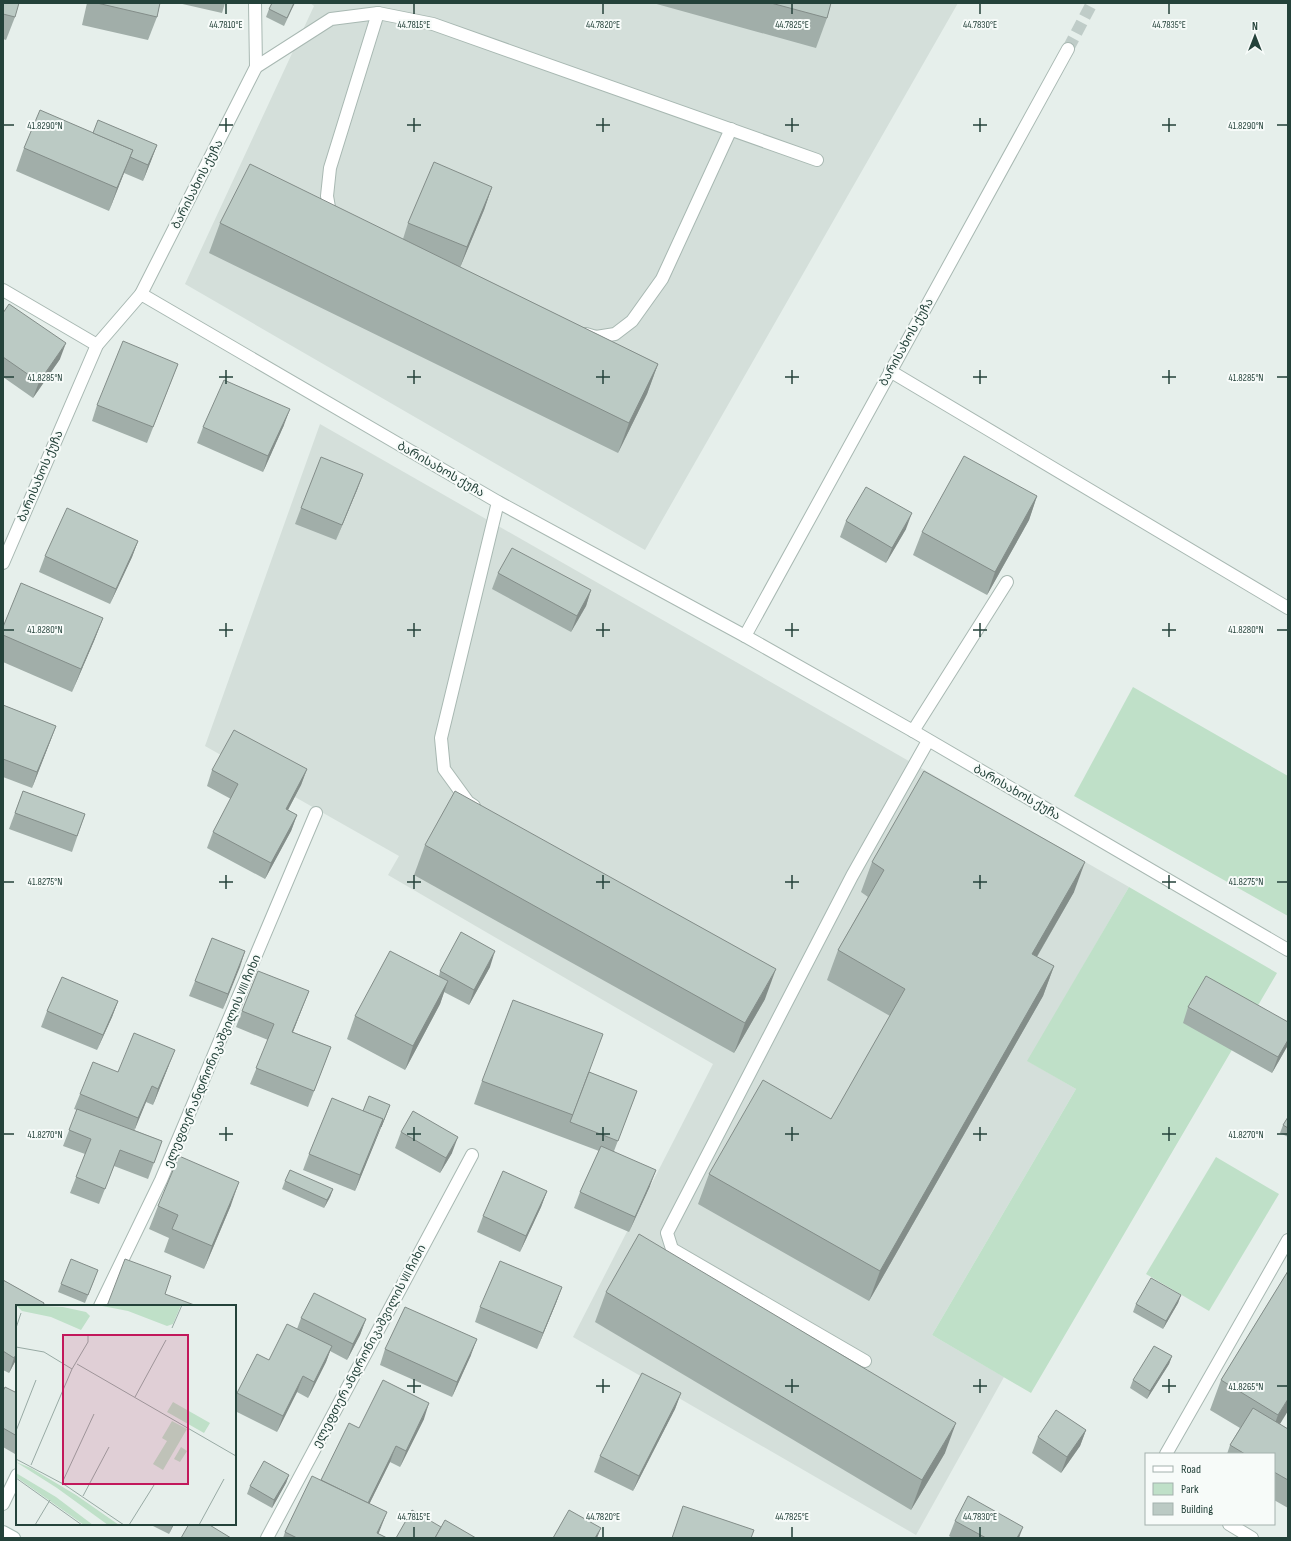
<svg xmlns="http://www.w3.org/2000/svg" width="1291" height="1541" viewBox="0 0 1291 1541" font-family="'Sofia Sans Condensed','Noto Sans Georgian',sans-serif">
	<style>
		.built { fill: #d4dfda }
		.green { fill: #bfe0c8 }
		.lines { fill: none; stroke-linecap: round; stroke-linejoin: round }
		.minor-tunnel { stroke: #bfccc8; stroke-width: 12; stroke-dasharray: 12 6; stroke-linecap: butt }
		.service-casing { stroke: #a8b8b2; stroke-width: 14 }
		.minor-casing { stroke: #a8b8b2; stroke-width: 14 }
		.tertiary-casing { stroke: #a8b8b2; stroke-width: 14 }
		.secondary-casing { stroke: #a4bbb3; stroke-width: 14 }
		.service { stroke: #fff; stroke-width: 12 }
		.minor { stroke: #fff; stroke-width: 12 }
		.tertiary { stroke: #fff; stroke-width: 12 }
		.secondary { stroke: #fff; stroke-width: 12 }
		.wall { fill: #a1aea9 }
		.shaded-wall { fill: #838d89 }
		.building { fill: #bbcac4; stroke: #838d89 }
		.ticks { fill: none; stroke: #24423a; stroke-width: 1.5 }
		.labels { text-anchor: middle; stroke-width: 4; stroke-linejoin: round; paint-order: stroke }
		.street-label { font-size: 12px; fill: #24423a; stroke: #f7fbf9 }
		.inset-road { fill: none; stroke: #98aaa4; stroke-width: 1 }
		.view { fill: #c2185b; fill-opacity: 0.15; stroke: #c2185b; stroke-width: 2 }
		.inset-edge { fill: none; stroke: #24423a; stroke-width: 2 }
		.ticks-label { font-size: 10px; text-anchor: middle; fill: #24423a; stroke: #f7fbf9; stroke-width: 4; stroke-linejoin: round; paint-order: stroke }
	</style>
	<rect width="100%" height="100%" fill="#e6efeb"/>
	<g class="built">
		<polygon points="310,3 958,3 645,550 185,284 314,6"/>
		<polygon points="320,424 1129,887 1028,1061 1076,1089 932,1335 1004,1377 916,1535 573,1337 713,1064 388,875 399,856 205,746"/>
	</g>
	<g class="green">
		<polygon points="1133,687 1288,776 1288,916 1074,796"/>
		<polygon points="1129,887 1277,973 1031,1393 932,1335 1076,1089 1027,1061"/>
		<polygon points="1216,1157 1279,1194 1209,1311 1146,1274"/>
	</g>
	<g class="lines">
		<polyline class="minor-tunnel" points="1068,49 1092,3"/>
		<g class="service-casing">
			<g id="service">
				<polyline points="256,67 331,19 378,13 433,24 817,160"/>
				<polyline points="334,217 330,213 327,196 330,168 378,13"/>
				<polyline points="586,334 596,337 615,334 632,321 662,279 731,129"/>
				<polyline points="890,371 1288,608"/>
				<polyline points="913,731 1007,582"/>
				<polyline points="474,806 468,802 444,769 441,738 498,502"/>
				<polyline points="865,1361 672,1249 667,1233 852,876 928,741"/>
				<polyline points="1166,1454 1288,1240"/>
				<polyline points="1229,1524 1252,1538"/>
			</g>
		</g>
		<g class="minor-casing">
			<g id="minor">
				<polyline points="3,290 97,345"/>
				<polyline points="141,294 256,67 255,3"/>
				<polyline points="745,636 1068,49"/>
				<polyline points="100,1306 161,1180 316,813"/>
				<polyline points="3,1504 17,1475"/>
				<polyline points="267,1538 472,1155"/>
			</g>
		</g>
		<g class="tertiary-casing">
			<polyline id="tertiary" points="3,563 97,345 141,294 498,502 745,636 913,731 1288,950"/>
		</g>
		<g class="secondary-casing">
			<polyline id="secondary" points="3,1532 14,1538"/>
		</g>
		<use href="#service" class="service"/>
		<use href="#minor" class="minor"/>
		<use href="#tertiary" class="tertiary"/>
		<use href="#secondary" class="secondary"/>
	</g>
	<g class="wall">
		<polygon points="3,3 15,17 6,40 3,39"/>
		<polygon points="87,3 160,3 157,17 148,40 82,25"/>
		<polygon points="178,3 225,3 222,13"/>
		<polygon points="295,3 292,9 284,26 266,17 269,9"/>
		<polygon points="653,3 831,3 827,18 816,48"/>
		<polygon points="93,133 157,145 143,181 124,173 109,211 16,171 24,148"/>
		<polygon points="492,187 484,210 460,267 658,364 647,394 618,453 209,253 220,223 403,239 408,223"/>
		<polygon points="3,313 60,359 33,398 3,377"/>
		<polygon points="178,364 147,443 92,421 97,405"/>
		<polygon points="284,425 263,472 197,443 203,427"/>
		<polygon points="363,474 357,490 336,540 295,524 301,508"/>
		<polygon points="1037,496 1029,520 987,595 913,555 922,532"/>
		<polygon points="846,521 906,529 886,563 840,537"/>
		<polygon points="138,541 132,557 110,604 39,572 45,556"/>
		<polygon points="498,573 591,590 586,606 571,632 492,589"/>
		<polygon points="103,618 94,641 72,692 3,662 3,627"/>
		<polygon points="3,705 56,726 32,788 3,777"/>
		<polygon points="307,769 301,785 288,810 297,815 291,831 265,879 207,848 213,832 231,799 207,786 212,770"/>
		<polygon points="23,791 85,814 72,852 9,829"/>
		<polygon points="425,845 765,999 734,1053 414,875"/>
		<polygon points="872,862 1074,892 1037,957 1054,966 1043,996 869,1301 698,1204 709,1174 831,1119 890,1016 827,980 838,950 868,897 861,892"/>
		<polygon points="245,951 223,1009 189,996 195,981"/>
		<polygon points="490,967 469,1005 444,992 440,1004 405,1070 347,1039 355,1016 439,976 440,971"/>
		<polygon points="309,991 293,1032 331,1047 308,1107 250,1084 268,1040 236,1027 242,1011"/>
		<polygon points="118,1001 112,1017 97,1050 41,1027 47,1011"/>
		<polygon points="1188,1007 1288,1022 1288,1045 1272,1073 1183,1023"/>
		<polygon points="169,1065 153,1105 146,1102 134,1130 162,1141 148,1179 114,1166 99,1204 70,1193 85,1154 63,1146 77,1110 74,1109 80,1094 118,1072"/>
		<polygon points="589,1072 637,1091 614,1151 650,1186 629,1232 574,1208 580,1192 599,1151 474,1104 482,1081"/>
		<polygon points="390,1105 355,1191 303,1170 309,1154 363,1111"/>
		<polygon points="1288,1117 1288,1137 1280,1133 1283,1125"/>
		<polygon points="401,1132 452,1153 440,1173 395,1148"/>
		<polygon points="285,1181 333,1189 330,1197 324,1208 282,1189"/>
		<polygon points="547,1191 541,1207 520,1252 477,1232 483,1216"/>
		<polygon points="231,1205 204,1269 164,1252 169,1238 149,1229 158,1206"/>
		<polygon points="1288,1271 1280,1424 1288,1429 1288,1508 1274,1500 1274,1454 1227,1454 1230,1445 1240,1428 1210,1410 1221,1380"/>
		<polygon points="95,1278 85,1303 58,1292 61,1284"/>
		<polygon points="3,1280 44,1303 43,1306 17,1306 17,1358 9,1373 3,1370"/>
		<polygon points="562,1287 556,1303 537,1349 475,1322 480,1307"/>
		<polygon points="606,1292 945,1453 911,1510 595,1322"/>
		<polygon points="1181,1295 1178,1303 1163,1329 1133,1312 1136,1304"/>
		<polygon points="301,1318 366,1319 360,1335 347,1360 330,1351 326,1362 308,1398 297,1392 277,1432 235,1411 235,1398 237,1393 269,1360 297,1329"/>
		<polygon points="385,1349 471,1355 452,1397 380,1365"/>
		<polygon points="1172,1356 1169,1364 1147,1399 1130,1388 1133,1380"/>
		<polygon points="3,1391 17,1393 17,1449 15,1454 3,1447"/>
		<polygon points="681,1393 675,1409 633,1491 594,1472 600,1456"/>
		<polygon points="424,1419 400,1467 390,1462 369,1504 379,1534 387,1538 283,1538 285,1532 321,1480 359,1428"/>
		<polygon points="1086,1430 1080,1446 1061,1473 1032,1453 1038,1437"/>
		<polygon points="289,1475 286,1483 272,1508 247,1494 250,1486"/>
		<polygon points="955,1521 1019,1538 952,1538 949,1536"/>
		<polygon points="149,1524 174,1524 169,1534"/>
	</g>
	<g class="shaded-wall">
		<polygon points="157,145 151,161 143,181 148,165"/>
		<polygon points="133,150 124,173 109,211 117,188"/>
		<polygon points="492,187 484,210 459,270 467,247"/>
		<polygon points="66,343 60,359 33,398 39,382"/>
		<polygon points="658,364 647,394 618,453 629,423"/>
		<polygon points="290,409 284,425 263,472 268,456"/>
		<polygon points="363,474 357,490 336,540 342,525"/>
		<polygon points="1037,496 1029,520 987,595 995,572"/>
		<polygon points="912,513 906,529 886,563 892,548"/>
		<polygon points="138,541 132,557 110,604 116,589"/>
		<polygon points="591,590 586,606 571,632 577,616"/>
		<polygon points="103,618 94,641 72,692 81,669"/>
		<polygon points="56,726 50,742 32,788 37,772"/>
		<polygon points="307,769 301,785 280,825 286,809"/>
		<polygon points="297,815 291,831 265,879 271,863"/>
		<polygon points="1085,862 1074,892 1021,984 1032,954"/>
		<polygon points="245,951 240,967 223,1009 228,994"/>
		<polygon points="495,951 490,967 469,1005 474,990"/>
		<polygon points="1054,966 1043,996 869,1301 880,1271"/>
		<polygon points="776,969 765,999 734,1053 745,1023"/>
		<polygon points="448,981 440,1004 405,1070 413,1046"/>
		<polygon points="309,991 303,1006 287,1047 292,1032"/>
		<polygon points="118,1001 112,1017 97,1050 103,1035"/>
		<polygon points="1288,1040 1288,1045 1272,1073 1278,1057"/>
		<polygon points="175,1050 153,1105 158,1089"/>
		<polygon points="152,1086 146,1102 133,1134 138,1118"/>
		<polygon points="390,1105 387,1113 355,1191 360,1175"/>
		<polygon points="458,1137 452,1153 440,1173 446,1158"/>
		<polygon points="656,1170 650,1186 629,1232 635,1217"/>
		<polygon points="239,1182 231,1205 204,1269 212,1246"/>
		<polygon points="333,1189 330,1197 324,1208 327,1200"/>
		<polygon points="547,1191 541,1207 520,1252 526,1236"/>
		<polygon points="562,1287 556,1303 537,1349 543,1333"/>
		<polygon points="1181,1295 1178,1303 1163,1329 1166,1321"/>
		<polygon points="366,1319 360,1335 347,1360 353,1344"/>
		<polygon points="477,1339 471,1355 452,1397 457,1382"/>
		<polygon points="332,1346 326,1362 308,1398 314,1382"/>
		<polygon points="17,1353 17,1358 9,1373 14,1358"/>
		<polygon points="1172,1356 1169,1364 1147,1399 1150,1391"/>
		<polygon points="303,1376 297,1392 277,1432 283,1416"/>
		<polygon points="681,1393 675,1409 633,1491 639,1476"/>
		<polygon points="1288,1399 1288,1411 1267,1445 1278,1415"/>
		<polygon points="429,1403 424,1419 400,1467 406,1451"/>
		<polygon points="956,1423 945,1453 911,1510 922,1480"/>
		<polygon points="1086,1430 1080,1446 1061,1473 1067,1457"/>
		<polygon points="396,1446 390,1462 362,1519 368,1503"/>
		<polygon points="289,1475 286,1483 272,1508 274,1500"/>
		<polygon points="387,1512 378,1535 377,1533"/>
		<polygon points="173,1524 174,1524 169,1534"/>
		<polygon points="1023,1527 1019,1538 1017,1538"/>
		<polygon points="601,1528 597,1538 595,1538"/>
	</g>
	<g class="building">
		<polygon points="3,3 19,3 15,17 3,14"/>
		<polygon points="97,3 160,3 157,17"/>
		<polygon points="272,3 294,3 287,18 269,9"/>
		<polygon points="771,3 831,3 827,18"/>
		<polygon points="40,110 133,150 117,188 24,148"/>
		<polygon points="98,120 157,145 148,165 130,157 133,150 93,133"/>
		<polygon points="434,162 492,187 467,247 408,223"/>
		<polygon points="250,164 658,364 629,423 220,223"/>
		<polygon points="9,304 66,343 39,382 3,357 3,313"/>
		<polygon points="123,341 178,364 153,427 97,405"/>
		<polygon points="224,380 290,409 268,456 203,427"/>
		<polygon points="964,456 1037,496 995,572 922,532"/>
		<polygon points="321,457 363,474 342,525 301,508"/>
		<polygon points="866,487 912,513 892,548 846,521"/>
		<polygon points="67,508 138,541 116,589 45,556"/>
		<polygon points="512,548 591,590 577,616 498,573"/>
		<polygon points="21,583 103,618 81,669 3,635 3,627"/>
		<polygon points="3,705 56,726 37,772 3,759"/>
		<polygon points="234,730 307,769 286,809 297,815 271,863 213,832 238,784 212,770"/>
		<polygon points="924,771 1085,862 1032,954 1054,966 880,1271 709,1174 763,1080 831,1119 905,989 838,950 884,870 872,862"/>
		<polygon points="23,791 85,814 77,836 15,813"/>
		<polygon points="455,791 776,969 745,1023 425,845"/>
		<polygon points="461,932 495,951 474,990 440,971"/>
		<polygon points="212,938 245,951 228,994 195,981"/>
		<polygon points="390,951 448,981 413,1046 355,1016"/>
		<polygon points="258,971 309,991 292,1032 331,1047 314,1091 256,1068 274,1024 242,1011"/>
		<polygon points="1206,976 1288,1022 1288,1040 1278,1057 1188,1007"/>
		<polygon points="62,977 118,1001 103,1035 47,1011"/>
		<polygon points="513,1000 603,1034 573,1115 482,1081"/>
		<polygon points="134,1033 175,1050 158,1089 152,1086 138,1118 80,1094 93,1062 118,1072"/>
		<polygon points="589,1072 637,1091 618,1141 570,1122"/>
		<polygon points="369,1096 390,1105 381,1127 383,1119 363,1111"/>
		<polygon points="332,1098 383,1119 360,1175 309,1154"/>
		<polygon points="77,1109 162,1141 154,1163 120,1150 105,1189 76,1177 91,1139 69,1130"/>
		<polygon points="413,1111 458,1137 446,1158 401,1132"/>
		<polygon points="1288,1117 1288,1128 1283,1125"/>
		<polygon points="601,1146 656,1170 635,1217 580,1192"/>
		<polygon points="179,1156 239,1182 212,1246 172,1229 178,1215 158,1206"/>
		<polygon points="290,1170 333,1189 327,1200 285,1181"/>
		<polygon points="503,1171 547,1191 526,1236 483,1216"/>
		<polygon points="639,1234 956,1423 922,1480 606,1292"/>
		<polygon points="71,1259 98,1270 88,1295 61,1284"/>
		<polygon points="125,1259 171,1276 165,1294 197,1306 107,1306"/>
		<polygon points="500,1261 562,1287 543,1333 480,1307"/>
		<polygon points="1288,1271 1288,1399 1278,1415 1221,1380"/>
		<polygon points="1151,1278 1181,1295 1166,1321 1136,1304"/>
		<polygon points="3,1280 44,1303 43,1306 17,1306 17,1353 14,1358 3,1351"/>
		<polygon points="314,1293 366,1319 353,1344 301,1318"/>
		<polygon points="405,1307 477,1339 457,1382 385,1349"/>
		<polygon points="287,1324 332,1346 314,1382 303,1376 283,1416 237,1393 257,1354 269,1360"/>
		<polygon points="1154,1346 1172,1356 1150,1391 1133,1380"/>
		<polygon points="642,1373 681,1393 639,1476 600,1456"/>
		<polygon points="383,1380 429,1403 406,1451 396,1446 368,1503 321,1480 349,1423 359,1428"/>
		<polygon points="5,1387 17,1393 17,1436 3,1428 3,1391"/>
		<polygon points="1253,1408 1288,1429 1288,1480 1274,1472 1274,1454 1245,1454 1230,1445"/>
		<polygon points="1056,1410 1086,1430 1067,1457 1038,1437"/>
		<polygon points="264,1461 289,1475 274,1500 250,1486"/>
		<polygon points="312,1476 387,1512 377,1533 387,1538 297,1538 285,1532"/>
		<polygon points="968,1496 1023,1527 1017,1538 986,1538 955,1521"/>
		<polygon points="683,1506 754,1530 751,1538 672,1538"/>
		<polygon points="412,1510 441,1527 435,1538 396,1538"/>
		<polygon points="569,1510 601,1528 595,1538 553,1538"/>
		<polygon points="445,1520 476,1538 435,1538"/>
		<polygon points="189,1524 208,1524 231,1538 181,1538"/>
	</g>
	<path class="ticks" d="M226,4v10M414,4v10M603,4v10M792,4v10M980,4v10M1169,4v10M226,118v14M414,118v14M603,118v14M792,118v14M980,118v14M1169,118v14M4,125h10M219,125h14M407,125h14M596,125h14M785,125h14M973,125h14M1162,125h14M1277,125h10M226,370v14M414,370v14M603,370v14M792,370v14M980,370v14M1169,370v14M4,377h10M219,377h14M407,377h14M596,377h14M785,377h14M973,377h14M1162,377h14M1277,377h10M226,623v14M414,623v14M603,623v14M792,623v14M980,623v14M1169,623v14M4,630h10M219,630h14M407,630h14M596,630h14M785,630h14M973,630h14M1162,630h14M1277,630h10M226,875v14M414,875v14M603,875v14M792,875v14M980,875v14M1169,875v14M4,882h10M219,882h14M407,882h14M596,882h14M785,882h14M973,882h14M1162,882h14M1277,882h10M226,1127v14M414,1127v14M603,1127v14M792,1127v14M980,1127v14M1169,1127v14M4,1134h10M219,1134h14M407,1134h14M596,1134h14M785,1134h14M973,1134h14M1162,1134h14M1277,1134h10M414,1379v14M603,1379v14M792,1379v14M980,1379v14M1169,1379v14M407,1386h14M596,1386h14M785,1386h14M973,1386h14M1162,1386h14M1277,1386h10M414,1527v10M603,1527v10M792,1527v10M980,1527v10"/>
	<g class="labels">
		<g class="street-label">
			<text transform="translate(197 184) rotate(-63)" y="4">ბარისახოს ქუჩა</text>
			<text transform="translate(906 342) rotate(-61)" y="4">ბარისახოს ქუჩა</text>
			<text transform="translate(441 469) rotate(30)" y="4">ბარისახოს ქუჩა</text>
			<text transform="translate(40 476) rotate(-67)" y="4">ბარისახოს ქუჩა</text>
			<text transform="translate(1017 792) rotate(30)" y="4">ბარისახოს ქუჩა</text>
			<text transform="translate(212 1061) rotate(-67)" y="4">ელეფთერ ანდრონიკაშვილის VIII ჩიხი</text>
			<text transform="translate(369 1346) rotate(-62)" y="4">ელეფთერ ანდრონიკაშვილის VII ჩიხი</text>
		</g>
	</g>
	<g transform="translate(16 1305)">
		<rect width="220" height="220" fill="#e6efeb"/>
		<path d="M0,0l47,2 23,5 4,4 -9,14 -30,-13 -29,-6zM81,0h84l-8,19 -6,2 -39,-15zM157,97l37,21 -6,10 -37,-21zM156,116l15,8 -24,41 -10,-6 14,-23 -5,-3zM165,142l6,4 -7,11 -6,-3zM0,157l15,6 45,27 43,30h-11l-51,-37zM0,168l40,24 37,28h-9l-68,-48z" fill="#bfe0c8"/>
		<path class="inset-road" d="M0,23l5,-15M156,23l10,-23M0,42l28,5 28,17M61,59l159,92M119,92l31,-57M0,126l20,-51M0,154l49,26 59,40M15,160l41,-96 16,-27v-8M0,173l66,47M46,178l32,-69M67,191l26,-49M19,220l15,-25M113,220l25,-40M183,220l25,-46"/>
		<path class="view" d="M47,30h125v149h-125z"/>
		<rect width="220" height="220" class="inset-edge"/>
	</g>
	<g class="ticks-label">
		<text x="226" y="28">44.7810°E</text>
		<text x="414" y="28">44.7815°E</text>
		<text x="603" y="28">44.7820°E</text>
		<text x="792" y="28">44.7825°E</text>
		<text x="980" y="28">44.7830°E</text>
		<text x="1169" y="28">44.7835°E</text>
		<text x="45" y="129">41.8290°N</text>
		<text x="1246" y="129">41.8290°N</text>
		<text x="45" y="381">41.8285°N</text>
		<text x="1246" y="381">41.8285°N</text>
		<text x="45" y="633">41.8280°N</text>
		<text x="1246" y="633">41.8280°N</text>
		<text x="45" y="885">41.8275°N</text>
		<text x="1246" y="885">41.8275°N</text>
		<text x="45" y="1138">41.8270°N</text>
		<text x="1246" y="1138">41.8270°N</text>
		<text x="1246" y="1390">41.8265°N</text>
		<text x="414" y="1520">44.7815°E</text>
		<text x="603" y="1520">44.7820°E</text>
		<text x="792" y="1520">44.7825°E</text>
		<text x="980" y="1520">44.7830°E</text>
	</g>
	<rect width="1291" height="1541" fill="none" stroke="#24423a" stroke-width="8"/>
	<rect x="1145" y="1453" width="130" height="72" fill="#f7fbf9" stroke="#a3b1ad"/>
	<rect x="1153" y="1466" width="20" height="6" fill="#ffffff" stroke="#a3b1ad"/>
	<text x="1181" y="1473" font-size="12" fill="#24423a">Road</text>
	<rect x="1153" y="1483" width="20" height="12" fill="#bfe0c8" stroke="#a3b1ad"/>
	<text x="1181" y="1493" font-size="12" fill="#24423a">Park</text>
	<rect x="1153" y="1503" width="20" height="12" fill="#bbcac4" stroke="#a3b1ad"/>
	<text x="1181" y="1513" font-size="12" fill="#24423a">Building</text>
	<g transform="translate(1255 36)" stroke="#f7fbf9" stroke-width="3" paint-order="stroke">
	<path d="M0-3L7 15L0 10L-7 15Z" fill="#24423a"/>
	<text y="-6" font-size="11" font-weight="bold" text-anchor="middle" fill="#24423a">N</text>
	</g>
</svg>
